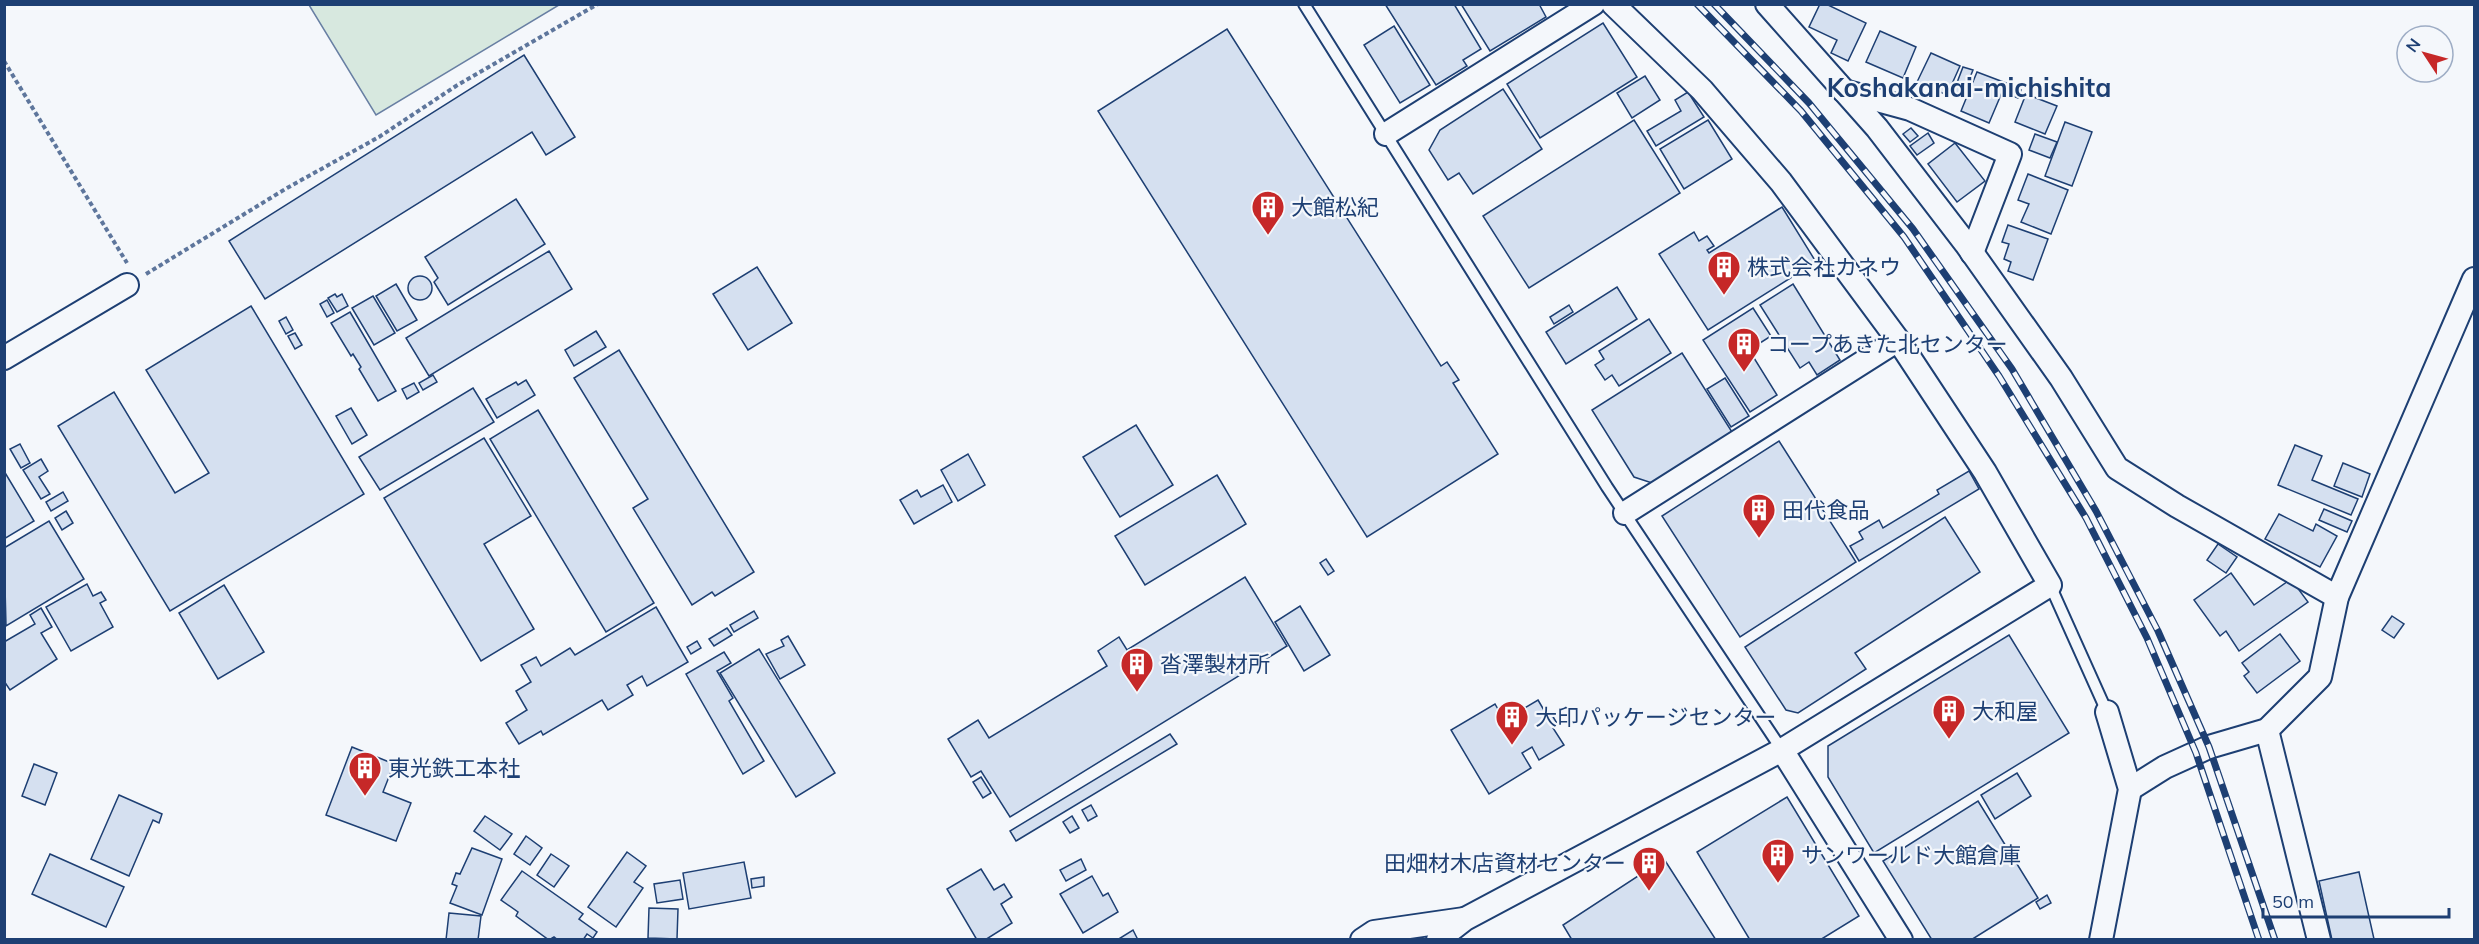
<svg xmlns="http://www.w3.org/2000/svg" width="2479" height="944" viewBox="0 0 2479 944" font-family="Mulish,'Noto Sans JP',sans-serif">
	<style>
		.green { fill: #d7e8df; stroke: #687fa3; stroke-width: 1.5 }
		.building { fill: #d5e0f0; stroke: #1d3f73; stroke-width: 1.5 }
		.lines { fill: none; stroke-linecap: round; stroke-linejoin: round }
		.lane-casing { stroke: #1d3f73; stroke-width: 14 }
		.street-casing { stroke: #1d3f73; stroke-width: 26 }
		.path { stroke: #5e769c; stroke-width: 4; stroke-dasharray: 4.5 3; stroke-linecap: butt }
		.lane { stroke: #f4f7fb; stroke-width: 10 }
		.street { stroke: #f4f7fb; stroke-width: 22 }
		.rail-casing { stroke: #1d3f73; stroke-width: 7 }
		.rail { stroke: #f4f7fb; stroke-width: 4.5; stroke-dasharray: 14; stroke-linecap: butt }
		.labels { text-anchor: middle; stroke-width: 4.5; stroke-linejoin: round; paint-order: stroke }
		.poi-label { font-size: 22px; fill: #1d3f73; stroke: #f4f7fb; text-anchor: start }
		.quarter-label { font-size: 26px; font-weight: bold; fill: #1d3f73; stroke: #f4f7fb }
	</style>
	<rect width="100%" height="100%" fill="#f4f7fb"/>
	<polygon class="green" points="309,5 559,5 376,115"/>
	<g class="building">
		<polygon points="1385,4 1454,4 1481,49 1463,60 1467,66 1436,85"/>
		<polygon points="1461,4 1539,4 1546,17 1490,51"/>
		<polygon points="1820,4 1826,4 1866,23 1848,61 1831,53 1837,40 1809,27"/>
		<polygon points="1603,23 1637,77 1540,138 1507,84"/>
		<polygon points="1394,26 1430,85 1400,103 1364,45"/>
		<polygon points="1227,29 1441,366 1447,362 1459,380 1453,383 1498,454 1367,537 1098,111"/>
		<polygon points="1880,31 1916,47 1903,78 1866,62"/>
		<polygon points="1931,53 1960,66 1947,95 1917,82"/>
		<polygon points="524,55 575,137 546,155 532,132 265,299 229,241"/>
		<polygon points="1963,67 1973,70 1962,97 1953,93"/>
		<polygon points="1977,72 2006,83 1989,123 1961,111"/>
		<polygon points="1645,76 1660,100 1632,118 1617,93"/>
		<polygon points="2011,86 2021,90 2018,98 2008,94"/>
		<polygon points="1503,89 1542,149 1473,194 1459,173 1448,180 1429,150 1440,130"/>
		<polygon points="1688,92 1704,117 1656,146 1647,131 1681,111 1675,100"/>
		<polygon points="2026,94 2057,106 2045,134 2015,122"/>
		<polygon points="1634,120 1680,193 1529,288 1483,216"/>
		<polygon points="1708,120 1732,159 1684,189 1660,149"/>
		<polygon points="2065,122 2092,132 2072,186 2045,176"/>
		<polygon points="1911,128 1918,136 1910,142 1903,134"/>
		<polygon points="1928,133 1934,143 1917,155 1910,146"/>
		<polygon points="2035,134 2057,142 2050,158 2029,150"/>
		<polygon points="1955,143 1985,181 1957,202 1928,164"/>
		<polygon points="2028,174 2068,190 2051,234 2021,222 2029,204 2018,200"/>
		<polygon points="516,199 545,244 448,305 434,282 438,278 425,257"/>
		<polygon points="1782,207 1816,262 1708,330 1659,254 1694,232 1699,241 1707,236 1714,246 1707,250 1709,253"/>
		<polygon points="2008,225 2048,239 2033,280 2008,271 2011,262 2004,259 2009,244 2002,242"/>
		<polygon points="549,251 572,289 429,376 406,338"/>
		<polygon points="757,267 792,323 748,350 713,294"/>
		<circle cx="420" cy="288" r="12"/>
		<polygon points="396,284 417,320 397,331 376,296"/>
		<polygon points="1793,284 1840,360 1817,375 1809,362 1800,368 1760,305"/>
		<polygon points="1617,287 1637,319 1566,364 1546,332"/>
		<polygon points="335,294 337,297 342,294 348,306 337,312 328,298"/>
		<polygon points="373,296 395,333 374,345 352,308"/>
		<polygon points="327,300 334,313 327,317 320,304"/>
		<polygon points="1569,305 1573,312 1554,324 1550,317"/>
		<polygon points="251,306 364,494 170,611 58,426 114,392 175,493 209,473 146,370"/>
		<polygon points="1753,308 1771,336 1749,350 1777,395 1750,412 1703,340"/>
		<polygon points="350,312 396,391 378,401 359,369 361,367 353,354 351,356 331,323"/>
		<polygon points="286,317 293,330 286,334 279,321"/>
		<polygon points="1649,319 1671,353 1619,386 1612,375 1605,380 1595,365 1604,359 1599,351"/>
		<polygon points="596,331 606,347 574,366 565,350"/>
		<polygon points="295,333 302,345 295,349 288,336"/>
		<polygon points="619,350 754,572 715,596 712,592 692,605 633,508 648,499 574,378"/>
		<polygon points="1682,353 1732,432 1652,483 1634,477 1592,410"/>
		<polygon points="433,375 437,382 423,390 419,383"/>
		<polygon points="1725,378 1749,416 1731,427 1707,389"/>
		<polygon points="526,380 535,395 497,418 486,399 516,382 518,385"/>
		<polygon points="414,383 419,392 407,399 402,389"/>
		<polygon points="473,388 494,422 380,490 359,457"/>
		<polygon points="351,408 367,435 352,444 336,416"/>
		<polygon points="538,410 654,603 606,632 490,439"/>
		<polygon points="1136,425 1173,485 1120,517 1083,457"/>
		<polygon points="484,438 531,516 484,544 534,629 481,661 384,498"/>
		<polygon points="1779,441 1856,562 1740,637 1662,516"/>
		<polygon points="20,444 30,463 21,468 10,449"/>
		<polygon points="2295,445 2322,456 2312,480 2358,499 2351,515 2278,485"/>
		<polygon points="968,454 985,485 958,501 941,470"/>
		<polygon points="41,459 48,471 39,477 50,494 41,499 23,470"/>
		<polygon points="2343,463 2370,474 2362,497 2334,486"/>
		<polygon points="4,471 34,521 4,539"/>
		<polygon points="1969,471 1979,489 1859,561 1850,546 1863,539 1859,532 1879,520 1883,528 1939,494 1937,490"/>
		<polygon points="1217,475 1246,524 1145,585 1115,536"/>
		<polygon points="943,485 952,502 914,524 900,500 917,490 921,497"/>
		<polygon points="63,492 68,501 51,511 46,502"/>
		<polygon points="2324,509 2352,521 2347,532 2319,520"/>
		<polygon points="66,511 73,523 62,530 55,518"/>
		<polygon points="2279,514 2313,531 2316,524 2337,536 2320,567 2265,539"/>
		<polygon points="1945,517 1980,572 1855,653 1866,669 1798,713 1786,710 1745,647"/>
		<polygon points="49,521 84,579 6,626 4,548"/>
		<polygon points="2218,544 2237,557 2226,573 2207,560"/>
		<polygon points="1326,559 1334,571 1328,575 1320,563"/>
		<polygon points="2231,573 2254,605 2291,579 2308,602 2239,651 2226,631 2220,636 2194,600"/>
		<polygon points="1245,577 1287,646 1010,817 981,771 971,777 948,739 978,720 989,738 1107,666 1098,651 1119,637 1127,650"/>
		<polygon points="87,584 93,596 101,592 106,600 100,603 113,627 71,651 46,607"/>
		<polygon points="224,585 264,652 218,679 179,613"/>
		<polygon points="1300,606 1330,655 1304,671 1275,622"/>
		<polygon points="656,607 688,662 647,686 642,676 627,685 633,695 608,710 602,700 543,735 541,731 519,744 506,723 527,710 516,691 531,682 521,665 536,657 541,666 570,648 575,655"/>
		<polygon points="41,608 52,627 41,633 57,659 10,690 4,681 4,642 35,624 30,615"/>
		<polygon points="754,611 758,618 734,632 730,625"/>
		<polygon points="2392,616 2404,624 2394,638 2382,630"/>
		<polygon points="727,628 732,635 714,646 709,639"/>
		<polygon points="2280,634 2300,661 2257,693 2244,676 2249,672 2242,663"/>
		<polygon points="2009,635 2069,733 1874,853 1828,777 1828,746"/>
		<polygon points="788,636 805,665 780,679 766,654 784,646 781,640"/>
		<polygon points="697,641 701,648 691,654 687,647"/>
		<polygon points="759,649 835,773 796,797 720,673"/>
		<polygon points="724,652 731,663 717,671 733,698 729,701 764,761 743,774 686,674"/>
		<polygon points="1538,700 1548,717 1552,715 1558,725 1553,728 1564,745 1539,760 1532,747 1522,753 1531,768 1489,794 1451,730 1495,704 1514,737 1521,732 1511,716"/>
		<polygon points="1170,734 1177,744 1016,841 1010,831"/>
		<polygon points="352,747 394,764 383,792 411,803 396,841 326,815"/>
		<polygon points="34,764 57,773 45,805 22,796"/>
		<polygon points="2017,773 2031,796 1995,819 1981,795"/>
		<polygon points="981,777 991,793 983,798 973,782"/>
		<polygon points="119,795 162,814 159,823 153,820 129,876 91,859"/>
		<polygon points="1787,797 1859,916 1820,940 1750,940 1697,852"/>
		<polygon points="1978,801 2038,898 1971,940 1932,940 1883,861"/>
		<polygon points="1091,805 1097,816 1088,821 1082,810"/>
		<polygon points="485,816 512,834 500,850 474,831"/>
		<polygon points="1072,816 1079,828 1070,833 1063,822"/>
		<polygon points="526,836 542,848 530,865 514,854"/>
		<polygon points="472,848 502,859 482,915 450,903 457,886 452,884 456,873 460,874"/>
		<polygon points="627,852 646,866 634,882 643,888 616,927 588,907"/>
		<polygon points="50,854 124,887 106,927 32,894"/>
		<polygon points="551,854 569,866 554,887 537,875"/>
		<polygon points="1081,859 1086,870 1066,881 1060,870"/>
		<polygon points="1664,859 1716,940 1572,940 1563,925"/>
		<polygon points="744,862 751,898 689,909 683,873"/>
		<polygon points="981,869 994,890 1004,884 1012,897 1001,904 1012,923 985,940 977,940 947,889"/>
		<polygon points="522,871 583,914 579,919 597,932 593,938 587,934 583,940 558,940 554,937 549,940 516,916 518,912 501,900"/>
		<polygon points="2359,872 2374,939 2332,940 2319,881"/>
		<polygon points="1092,876 1103,896 1108,893 1118,912 1083,933 1060,894"/>
		<polygon points="764,877 764,886 752,888 751,879"/>
		<polygon points="680,880 683,899 657,903 654,884"/>
		<polygon points="2047,895 2051,903 2040,909 2036,902"/>
		<polygon points="649,908 678,909 677,939 648,938"/>
		<polygon points="449,913 481,916 478,940 446,940"/>
		<polygon points="1133,930 1138,940 1117,940"/>
	</g>
	<g class="lines">
		<g class="lane-casing">
			<g id="lane">
				<polyline points="1304,4 1607,487 1782,750"/>
				<polyline points="2050,585 2107,712"/>
			</g>
		</g>
		<g class="street-casing">
			<g id="street">
				<polyline points="1767,4 1877,128 1966,244 2061,378 2117,468 2177,506 2337,597"/>
				<polyline points="1844,91 1910,109 2010,154 1972,253"/>
				<polyline points="1386,134 1593,4"/>
				<polyline points="4,358 127,285"/>
				<polyline points="1625,513 1898,340"/>
				<polyline points="2267,730 2319,940"/>
				<polyline points="1782,750 1901,940"/>
				<polyline points="2130,789 2165,767 2209,747 2267,730 2320,677 2337,597 2474,279"/>
				<polyline points="1362,940 1374,932 1464,919"/>
				<polyline points="1438,940 1465,919 1782,750 2050,585 1985,472 1898,340 1781,182 1702,90 1613,4"/>
				<polyline points="2101,940 2130,789 2107,712"/>
			</g>
		</g>
		<g class="path">
			<polyline points="4,61 127,263"/>
			<polyline points="146,274 287,188 379,137 456,86 598,4"/>
		</g>
		<use href="#lane" class="lane"/>
		<use href="#street" class="street"/>
		<g class="rail-casing">
			<g id="rail">
				<polyline points="1697,4 1801,111 1904,237 1999,376 2086,518 2147,638 2196,753 2259,940"/>
				<polyline points="1714,4 1809,103 1913,229 2012,369 2096,511 2158,631 2209,747 2275,940"/>
			</g>
		</g>
		<use href="#rail" class="rail"/>
	</g>
	<defs>
		<g id="building-pin" transform="scale(1.725)"><path d="M0 17L-7.5 6A9.5 9.5 0 1 1 7.5 6Z" fill="#c62828" stroke="#f4f7fb"/><path d="M-4-6H4V6H1V3H-1V6H-4ZM-2.5-4.3h1.7v1.8h-1.7ZM.8-4.3h1.7v1.8H.8ZM-2.5-1h1.7V.8h-1.7ZM.8-1h1.7V.8H.8Z" fill="#fff"/></g>
	</defs>
	<g fill-rule="evenodd">
		<use href="#building-pin" x="1268" y="207"/>
		<use href="#building-pin" x="1724" y="267"/>
		<use href="#building-pin" x="1744" y="344"/>
		<use href="#building-pin" x="1759" y="510"/>
		<use href="#building-pin" x="1137" y="664"/>
		<use href="#building-pin" x="1949" y="711"/>
		<use href="#building-pin" x="1512" y="717"/>
		<use href="#building-pin" x="365" y="768"/>
		<use href="#building-pin" x="1778" y="855"/>
		<use href="#building-pin" x="1649" y="863"/>
	</g>
	<g class="labels">
		<g class="poi-label">
			<text x="1291" y="215">大館松紀</text>
			<text x="1747" y="275">株式会社カネウ</text>
			<text x="1767" y="352">コープあきた北センター</text>
			<text x="1782" y="518">田代食品</text>
			<text x="1160" y="672">沓澤製材所</text>
			<text x="1972" y="719">大和屋</text>
			<text x="1535" y="725">大印パッケージセンター</text>
			<text x="388" y="776">東光鉄工本社</text>
			<text x="1801" y="863">サンワールド大館倉庫</text>
			<text x="1626" y="871" text-anchor="end">田畑材木店資材センター</text>
		</g>
		<g class="quarter-label">
			<text x="1969" y="97">Koshakanai-michishita</text>
		</g>
	</g>
	<rect width="2479" height="944" fill="none" stroke="#1d3f73" stroke-width="12"/>
	<g transform="translate(2425 54) rotate(306)"><circle r="28" fill="#f4f7fb" stroke="#9eadc5" stroke-width="1.5"/>
	<path d="M0-4.5L10 22L0 15L-10 22Z" fill="#c62828"/>
	<text y="-9" font-size="16" font-weight="bold" text-anchor="middle" fill="#1d3f73">N</text>
	</g>
	<path d="M2263 908v9h186v-9" fill="none" stroke="#1d3f73" stroke-width="3"/>
	<text x="2272" y="908" font-size="18" fill="#1d3f73" stroke="#f4f7fb" stroke-width="4.5" paint-order="stroke">50 m</text>
</svg>
